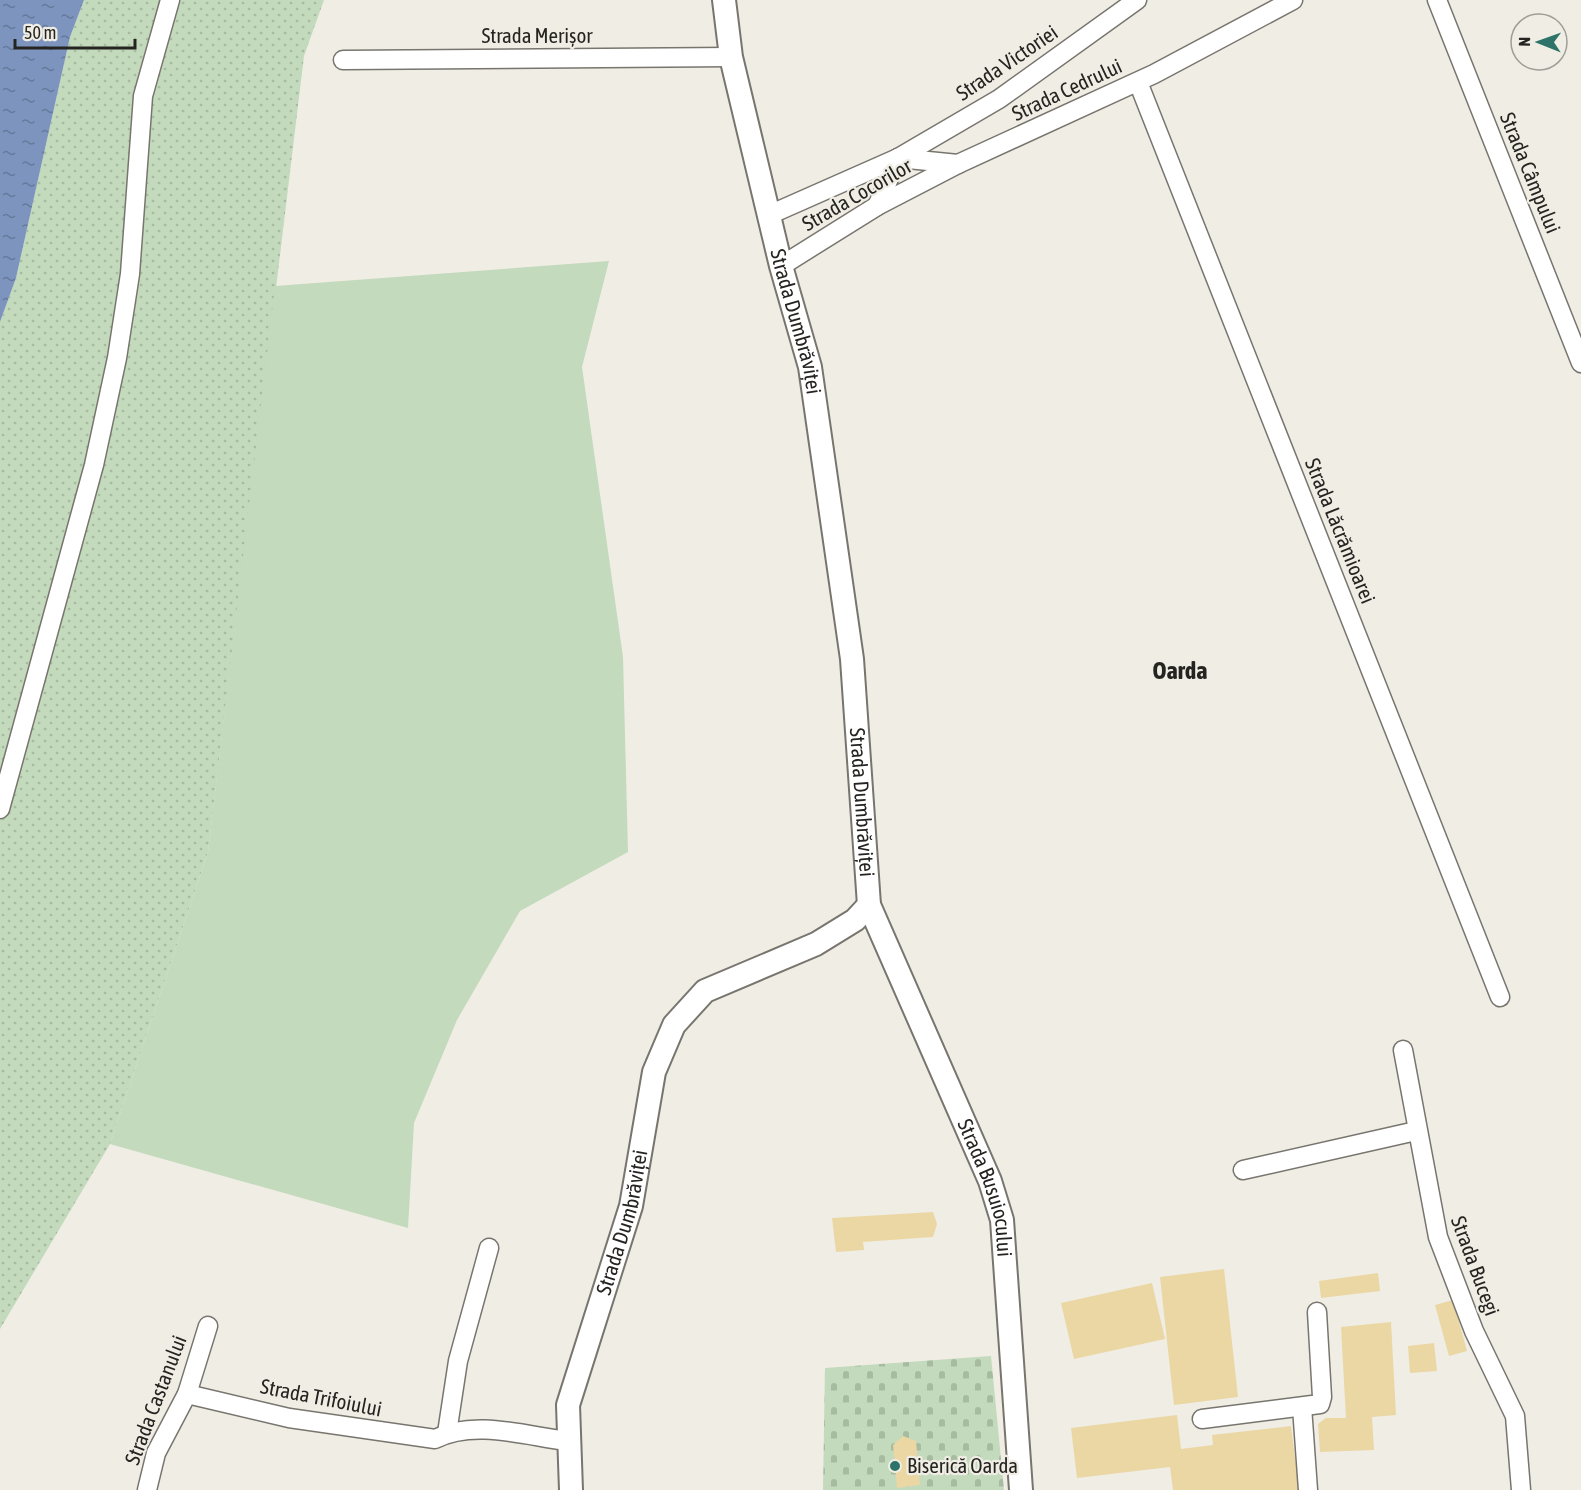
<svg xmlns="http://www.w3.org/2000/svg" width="1581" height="1490" viewBox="0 0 1581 1490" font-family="'Asap Condensed',sans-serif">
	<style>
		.grass { fill: url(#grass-dots) }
		.cemetery { fill: url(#cemetery-stones) }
		.green { fill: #c3dabc }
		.water { fill: url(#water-ripples) }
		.building { fill: #ead7a4 }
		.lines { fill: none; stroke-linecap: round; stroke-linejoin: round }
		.minor-casing { stroke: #78756e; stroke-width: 21 }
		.major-casing { stroke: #78756e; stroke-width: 26 }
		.minor { stroke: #fff; stroke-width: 18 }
		.major { stroke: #fff; stroke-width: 22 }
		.poi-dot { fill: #2d7369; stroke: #f0ede5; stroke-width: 2 }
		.labels { text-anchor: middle; stroke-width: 4.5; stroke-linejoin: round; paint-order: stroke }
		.street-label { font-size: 21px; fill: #252421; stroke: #f0ede5 }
		.poi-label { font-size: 21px; fill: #252421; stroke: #f0ede5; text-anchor: start }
		.quarter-label { font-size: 24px; font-weight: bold; fill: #252421; stroke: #f0ede5 }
	</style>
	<defs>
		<pattern id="grass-dots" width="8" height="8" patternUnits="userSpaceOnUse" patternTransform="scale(1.5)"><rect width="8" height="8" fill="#c3dabc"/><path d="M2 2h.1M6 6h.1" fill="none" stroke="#a7bba1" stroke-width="1.8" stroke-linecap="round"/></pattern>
		<pattern id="cemetery-stones" width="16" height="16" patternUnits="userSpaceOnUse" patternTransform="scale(1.5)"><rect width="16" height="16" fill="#c3dabc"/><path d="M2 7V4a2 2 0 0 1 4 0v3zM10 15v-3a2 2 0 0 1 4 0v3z" fill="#a7bba1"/></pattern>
		<pattern id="water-ripples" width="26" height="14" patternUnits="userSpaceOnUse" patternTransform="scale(1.5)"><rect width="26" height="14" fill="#7c94be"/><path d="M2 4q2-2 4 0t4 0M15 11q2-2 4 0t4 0" fill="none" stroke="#65799a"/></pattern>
	</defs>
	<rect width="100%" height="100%" fill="#f0ede5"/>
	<polygon class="grass" points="84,0 324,0 304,56 208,852 110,1144 0,1329 0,322 16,278 70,37"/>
	<polygon class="cemetery" points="991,1356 1004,1490 823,1490 825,1368"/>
	<polygon class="green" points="609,261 582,367 623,657 628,852 520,911 457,1020 414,1123 408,1228 110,1144 208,852 275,286"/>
	<polygon class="water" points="0,0 84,0 70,37 16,278 0,322"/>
	<g class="building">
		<polygon points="933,1212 937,1224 933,1237 863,1242 864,1250 836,1252 832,1218"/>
		<polygon points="1224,1269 1238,1397 1174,1405 1160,1277"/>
		<polygon points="1378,1273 1380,1291 1321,1298 1319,1281"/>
		<polygon points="1152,1283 1165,1339 1074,1359 1061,1303"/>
		<polygon points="1453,1300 1467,1351 1449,1356 1435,1305"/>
		<polygon points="1391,1322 1396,1415 1372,1417 1374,1450 1320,1452 1318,1424 1326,1418 1346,1418 1341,1327"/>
		<polygon points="1434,1343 1437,1371 1410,1373 1408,1346"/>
		<polygon points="1177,1415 1181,1449 1213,1445 1212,1435 1291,1426 1299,1490 1173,1490 1170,1467 1077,1478 1071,1428"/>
		<polygon points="903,1436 916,1441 920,1485 897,1488 893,1445"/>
	</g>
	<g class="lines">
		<g class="minor-casing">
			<g id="minor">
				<polyline points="1437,0 1581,363"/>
				<polyline points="343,60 731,57"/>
				<polyline points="1138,82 1500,997"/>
				<polyline points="898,158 958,164"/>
				<polyline points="877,206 898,158"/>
				<polyline points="769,215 898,158 999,99 1137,0"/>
				<polyline points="781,266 877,206 958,164 1154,74 1293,0"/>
				<polyline points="0,809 94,465 117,358 130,274 143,96 170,0"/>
				<polyline points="1403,1050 1438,1237 1474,1331 1515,1416 1521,1490"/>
				<polyline points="1243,1170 1416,1131"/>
				<path d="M187,1394l102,24 146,21c39,-20 91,-3 132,2"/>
				<polyline points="1302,1407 1308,1490"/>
				<polyline points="1202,1419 1320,1404 1322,1397 1317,1312"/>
				<polyline points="447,1433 458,1361 489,1248"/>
				<polyline points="147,1490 156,1453 187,1394 208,1326"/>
			</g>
		</g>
		<g class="major-casing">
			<g id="major">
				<path id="s1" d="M724,0l7,57 50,209 29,101 42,292 17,246 121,276 12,39 19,270"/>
				<path id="s2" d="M571,1490l-3,-85 63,-199 23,-134 20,-47 31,-34 111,-47 39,-24 14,-15"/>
			</g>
		</g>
		<use href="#minor" class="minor"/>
		<use href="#major" class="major"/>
	</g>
	<circle class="poi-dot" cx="895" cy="1466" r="6"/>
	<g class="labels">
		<g class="street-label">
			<text x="537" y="43">Strada Merișor</text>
			<text transform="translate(1007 63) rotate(-34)" y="7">Strada Victoriei</text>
			<text transform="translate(1067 90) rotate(-25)" y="7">Strada Cedrului</text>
			<text transform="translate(1530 173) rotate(68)" y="7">Strada Câmpului</text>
			<text transform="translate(857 195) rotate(-30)" y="7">Strada Cocorilor</text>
			<text dy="7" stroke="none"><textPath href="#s1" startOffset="330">Strada Dumbrăviței</textPath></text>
			<text transform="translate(1340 531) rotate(68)" y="7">Strada Lăcrămioarei</text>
			<text dy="7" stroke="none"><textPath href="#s1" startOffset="816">Strada Dumbrăviței</textPath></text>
			<text dy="7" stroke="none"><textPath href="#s1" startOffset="1226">Strada Busuiocului</textPath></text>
			<text dy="7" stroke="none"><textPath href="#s2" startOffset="276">Strada Dumbrăviței</textPath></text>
			<text transform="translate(1475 1266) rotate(70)" y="7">Strada Bucegi</text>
			<text transform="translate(321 1398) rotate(11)" y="7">Strada Trifoiului</text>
			<text transform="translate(156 1400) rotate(-69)" y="7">Strada Castanului</text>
		</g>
		<g class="poi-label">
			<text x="907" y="1473">Biserică Oarda</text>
		</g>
		<g class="quarter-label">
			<text x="1180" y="679">Oarda</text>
		</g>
	</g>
	<g transform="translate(1539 42) rotate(271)"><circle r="28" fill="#f0ede5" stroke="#9f9d97" stroke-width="1.5"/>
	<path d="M0-4.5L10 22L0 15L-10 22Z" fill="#2d7369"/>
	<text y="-9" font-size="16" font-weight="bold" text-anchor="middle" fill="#252421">N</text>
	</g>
	<path d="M15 39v9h120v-9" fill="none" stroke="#252421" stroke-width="3"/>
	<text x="24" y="39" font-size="18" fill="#252421" stroke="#f0ede5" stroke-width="4.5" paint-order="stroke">50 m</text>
</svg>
